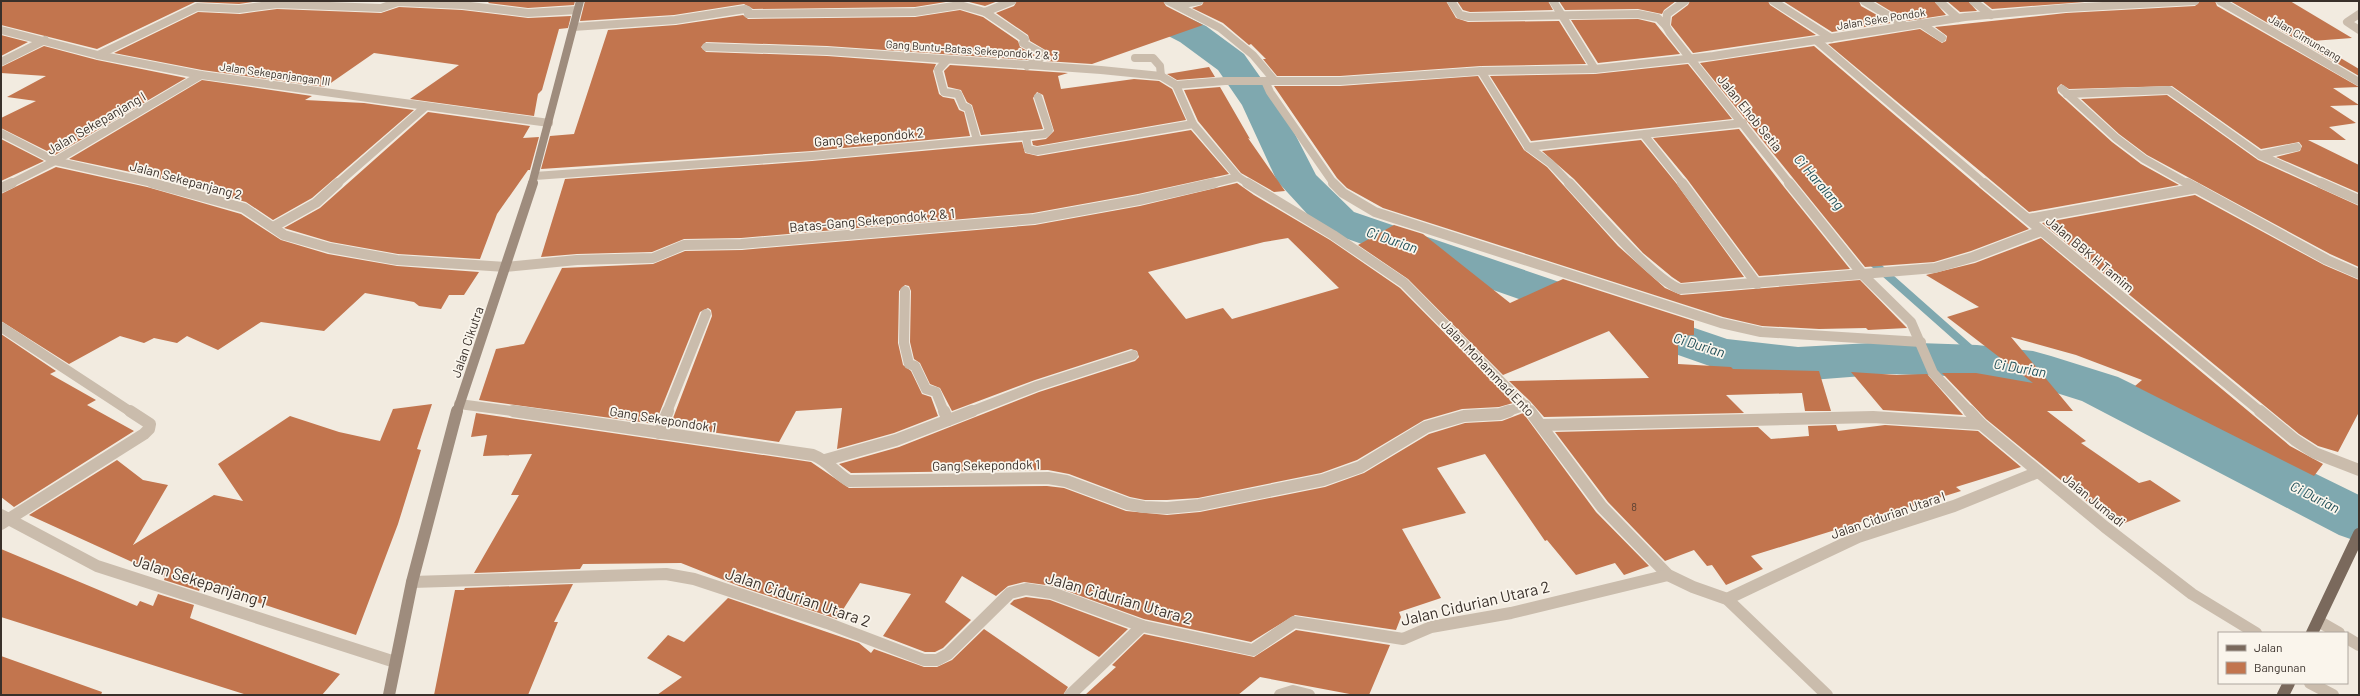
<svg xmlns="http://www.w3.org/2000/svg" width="2360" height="696" viewBox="0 0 2360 696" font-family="Barlow,sans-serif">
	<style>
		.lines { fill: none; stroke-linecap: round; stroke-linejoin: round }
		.stream { stroke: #7fa8af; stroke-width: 8 }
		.river { fill: #7fa8af; fill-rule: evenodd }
		.building { fill: #c2754e; fill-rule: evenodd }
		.service-far1 { stroke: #cabcac; stroke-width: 8 }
		.service { stroke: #cabcac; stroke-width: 12 }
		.minor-far2 { stroke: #cabcac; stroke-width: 8 }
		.minor-far1 { stroke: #cabcac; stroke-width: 10 }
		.minor { stroke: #cabcac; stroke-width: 12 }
		.tertiary { stroke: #cabcac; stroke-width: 8 }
		.secondary-far2 { stroke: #9e8c7d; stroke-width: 8 }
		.secondary-far1 { stroke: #9e8c7d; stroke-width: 10 }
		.secondary { stroke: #9e8c7d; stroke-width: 12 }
		.primary { stroke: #7a695c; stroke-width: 12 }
		.labels { text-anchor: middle; stroke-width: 3.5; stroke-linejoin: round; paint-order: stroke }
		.far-street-label { font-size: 11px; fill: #39302a; stroke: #faf5ec }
		.number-label { font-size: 11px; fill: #5b4133 }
		.street-label { font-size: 13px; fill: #39302a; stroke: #faf5ec }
		.water-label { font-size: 14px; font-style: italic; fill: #215059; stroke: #faf5ec }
		.near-street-label { font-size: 16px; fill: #39302a; stroke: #faf5ec }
	</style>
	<rect width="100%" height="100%" fill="#f2ebe0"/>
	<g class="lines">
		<polyline class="stream" points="1870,260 1984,361"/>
		<polygon class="river" points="1109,1 1153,1 1206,26 1244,54 1280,105 1316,175 1354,212 1727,339 1798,347 1889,342 1977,345 2033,351 2051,356 2118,377 2359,495 2359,542 2339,535 2082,401 2028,384 1977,377 1889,374 1798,381 1721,370 1322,230 1277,181 1242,105 1218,70 1180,42 1114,8"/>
	</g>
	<g class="building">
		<polygon points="1,1 260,1 239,4 195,2 97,49 1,25"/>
		<polygon points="490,1 575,1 574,5 528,8 488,3"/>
		<polygon points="585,1 952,1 915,7 753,9 744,4 674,15 580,21"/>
		<polygon points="965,1 998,1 985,6"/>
		<polygon points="1017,1 1163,1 1166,6 1203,25 1092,64 1045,61 1047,51 1030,41 1028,35 996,13 1014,6"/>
		<polygon points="1204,1 1446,1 1456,18 1468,22 1559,21 1586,64 1481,66 1340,76 1277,76 1263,59 1266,59 1251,44 1249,45 1223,23 1192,8 1202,5"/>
		<polygon points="1457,1 1548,1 1553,10 1470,12 1463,10"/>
		<polygon points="1559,1 1676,1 1664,10 1662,14 1638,9 1565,10"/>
		<polygon points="1690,1 1768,1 1770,5 1816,35 1693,53 1671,25 1672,17 1688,5"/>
		<polygon points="1783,1 1859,1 1861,6 1891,23 1832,32"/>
		<polygon points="1874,1 1934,1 1946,15 1907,21"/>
		<polygon points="1947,1 1968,1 1977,11 1960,12"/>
		<polygon points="1982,1 2098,1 1992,9"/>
		<polygon points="2200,1 2215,1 2217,6 2359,87 2333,88 2359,105 2330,106 2356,123 2329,127 2346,140 2308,140 2359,165 2359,193 2276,157 2300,151 2302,146 2299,142 2261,149 2172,86 2069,89 2061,84 2057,88 2058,93 2112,142 2141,164 2179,185 2029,212 1828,44 1920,29 1942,43 1946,41 1947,36 1935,27 2066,13 2195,6"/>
		<polygon points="2230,1 2290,1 2352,38 2312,41 2359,69 2359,76"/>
		<polygon points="399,7 462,10 528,18 571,16 568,28 559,29 542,90 538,94 534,116 410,99 459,65 374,53 325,87 202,70 114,53 198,12 240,14 277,9 381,13"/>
		<polygon points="960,10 983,17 1018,41 1020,47 1035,55 1028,60 827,46 706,42 701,47 706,52 827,56 936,64 933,71 939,94 943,97 954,99 959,110 964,112 970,136 812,151 541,169 550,136 574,134 608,30 676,25 743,15 748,19 915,17"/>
		<polygon points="1638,19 1655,23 1680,54 1598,63 1571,20"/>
		<polygon points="1,35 28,42 1,56"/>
		<polygon points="44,46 97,60 186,78 55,155 1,128 1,118 36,101 7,97 46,76 1,73 1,67"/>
		<polygon points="1814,46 1980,188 2029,229 1971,251 1934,262 1865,267 1700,63"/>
		<polygon points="1688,64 1732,119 1531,141 1490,76 1595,74"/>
		<polygon points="950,65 1068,73 1058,76 1061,89 1134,79 1159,81 1172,89 1186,120 1037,146 1033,145 1032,141 1046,139 1054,131 1043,95 1037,92 1033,98 1043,129 981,135 972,105 967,102 961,90 948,87 944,71"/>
		<polygon points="1209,67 1215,77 1177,80 1167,74"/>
		<polygon points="1478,76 1524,150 1547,167 1618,246 1665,288 1681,295 1860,280 1907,328 1868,330 1866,328 1819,329 1762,326 1723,317 1383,208 1347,188 1337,178 1274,86 1340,86"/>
		<polygon points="202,80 312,96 305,100 364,103 414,110 312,198 273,220 246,202 154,177 69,159"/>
		<polygon points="1220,87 1250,139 1248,138 1285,191 1274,192 1241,173 1198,121 1184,90"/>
		<polygon points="2167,95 2258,160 2359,206 2359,267 2330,254 2147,155 2119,134 2081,99"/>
		<polygon points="428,112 530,126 523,138 539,137 530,170 528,170 497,214 480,259 398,254 331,242 284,228 320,208"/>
		<polygon points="1739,129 1784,187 1850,269 1759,276 1687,179 1653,138"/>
		<polygon points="1191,130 1229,174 1138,194 1033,213 741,238 684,239 652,252 577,254 541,257 565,179 812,161 1022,142 1025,153 1038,156"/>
		<polygon points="1,139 44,161 1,181"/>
		<polygon points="1641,140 1676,183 1744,277 1681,283 1672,277 1643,253 1574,179 1542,151"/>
		<polygon points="56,167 147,187 241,214 281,240 328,254 397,266 479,272 464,295 449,295 441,309 419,306 414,302 365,293 324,331 261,322 218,350 187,336 177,343 154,338 144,343 120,336 69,364 1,321 1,194"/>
		<path d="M1237,183l17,12 76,45 70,48 91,92 -2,1h3l21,22 -14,4 -37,2 -38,11 -67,40 -36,13 -123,25 -31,2h-22l-15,-3 -61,-23 -21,-4 -197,3 -12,-9 60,-17 140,-55 96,-31 4,-4 -2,-6 -6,-2 -96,31 -83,31 -12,-23 -10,-4 -10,-21 -6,-4 -4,-17 1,-51 -2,-5 -4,-1 -6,6 -1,52 5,22 8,6 11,23 9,3 7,19 -44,17 -57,16 5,-41 -46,3 -17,31 -109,-16 42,-110 -1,-6 -3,-2 -8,4 -45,112 -176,-24 17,-51 28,-5 38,-76 91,-4 32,-13 57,-1 293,-25 105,-19zM1288,238l51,50 -107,31 -9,-11 -37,11 -38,-47 116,-30z"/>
		<polygon points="2195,195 2324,265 2359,280 2359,412 2338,452 2318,446 2299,434 2042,223"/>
		<polygon points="1394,225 1423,234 1510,303 1563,279 1694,321 1694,335 1678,336 1678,364 1731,367 1733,369 1819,371 1831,411 1805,411 1802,393 1726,395 1744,413 1544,417 1530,401 1509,381 1649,378 1609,331 1503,375 1408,279 1358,245"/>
		<polygon points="2041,238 2290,446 2323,464 2314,476 2135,386 2142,380 2076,355 2011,337 2073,411 2047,411 2086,441 2081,443 2139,483 2150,480 2181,501 2117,526 1986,419 1942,373 1976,373 2033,383 1947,317 1979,307 1926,275 1975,263"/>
		<polygon points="1,334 56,371 50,374 96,400 87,405 134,431 14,507 1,497"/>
		<polygon points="1851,372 1897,375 1927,374 1963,415 1883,410"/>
		<polygon points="432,404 417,449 421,450 398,524 356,635 202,584 199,591 164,580 165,577 29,515 117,460 143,480 168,485 133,545 214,495 243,501 218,464 290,416 339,432 380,441 393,409"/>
		<polygon points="476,413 811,462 849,488 1047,486 1064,488 1126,511 1167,515 1200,512 1325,487 1364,473 1429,434 1465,423 1502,421 1523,413 1596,512 1649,566 1624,575 1615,563 1576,575 1547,540 1545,541 1485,454 1437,468 1466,513 1402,529 1441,598 1399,612 1401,617 1396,630 1295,615 1251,642 1144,619 1053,586 1024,582 1008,586 996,596 962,576 945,602 971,620 943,648 935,652 925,652 883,636 911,594 860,583 837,619 739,586 681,563 583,564 580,569 474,573 519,495 511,495 532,454 483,456 487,435 471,437"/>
		<polygon points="1836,425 1838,431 1885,425 1978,431 2021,467 1956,487 1961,491 1751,556 1763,569 1726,585 1712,565 1707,566 1694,550 1665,561 1608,502 1555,432 1758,427 1771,439 1809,436 1808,426"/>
		<polygon points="1,549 137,606 140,601 153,606 158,594 194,605 190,618 340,674 322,695 247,695 1,617"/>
		<polygon points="573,584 554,622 558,622 528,695 434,695 455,590 464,590 465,588"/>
		<polygon points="1026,597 1050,600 1128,629 1099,657 1010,604 1014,600"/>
		<polygon points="728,598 859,643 871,653 874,649 924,667 937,667 952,660 984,629 1068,687 1063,695 657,695 682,677 647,658 668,635 684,642"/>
		<polygon points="1296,630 1390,645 1369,695 1355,695 1260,677 1238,695 1085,695 1116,667 1112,665 1144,634 1254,657"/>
		<polygon points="1,656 102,692 101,695 1,695"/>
	</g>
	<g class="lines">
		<g class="service-far1">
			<polyline points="2359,14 2347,22 2359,30"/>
			<polyline points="1135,58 1153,58 1160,66 1161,76"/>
		</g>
		<g class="service">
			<polyline points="2318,621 2339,633"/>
			<polyline points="2347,638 2359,645"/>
			<polyline points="2310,683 2333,695"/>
			<polyline points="1280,695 1293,691 1309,695"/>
		</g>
		<g class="minor-far2">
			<polyline points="1168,1 1220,28 1253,55 1275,81"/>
			<polyline points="1451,1 1460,15 1469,17 1638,14 1658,18 1666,26"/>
			<polyline points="1553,1 1595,69"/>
			<polyline points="1685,1 1667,14 1666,26 1670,33 1790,184"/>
			<polyline points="1773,1 1831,38"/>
			<polyline points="1864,1 1904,25"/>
			<polyline points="1939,1 1958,18"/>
			<polyline points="1973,1 1991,15"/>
			<polyline points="1178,5 1199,1"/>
			<polyline points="985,12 1025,39 1023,43 1043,54 1041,58 1027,66"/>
			<polyline points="1920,23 1942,38"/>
			<polyline points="573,27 675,20 745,9 748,10 748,14 915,12 960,5 985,12 1012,1"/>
			<polyline points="1,30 98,55 201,75 549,123"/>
			<polyline points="1817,41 1985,184"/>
			<polyline points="706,47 827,51 1101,70 1161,76 1176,85 1225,81 1340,81 1481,71 1595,69 1713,56 1965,17 2066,8 2195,1"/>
			<polyline points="98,55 197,7 239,9 277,4 381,8 398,2 462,5 528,13 577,10"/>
			<polyline points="947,60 938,70 944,92 958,94 963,106 968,108 977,140"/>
			<polyline points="1,62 45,40"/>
			<polyline points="1481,71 1528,147 1550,163 1570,184"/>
			<polyline points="1265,81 1270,92 1334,184"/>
			<polyline points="1176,85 1193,124 1238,177 1249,184"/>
			<polyline points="2062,89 2116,138 2144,159 2188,184"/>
			<polyline points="2067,94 2169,90 2260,155"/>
			<polyline points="1,133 55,161 157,184"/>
			<polyline points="1644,135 1683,184"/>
			<polyline points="1026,136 1045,134 1049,130 1038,97"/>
			<polyline points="1528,147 1743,123"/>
			<polyline points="2297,147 2260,155 2323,184"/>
			<polyline points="535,176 812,156 1026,136 1028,149 1037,151 1193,124"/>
			<polyline points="10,184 55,161 201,75"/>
			<polyline points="337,184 425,107"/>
			<polyline points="1210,184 1238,177"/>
		</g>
		<g class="minor-far1">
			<polyline points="152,183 244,208 284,235 330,248 397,260 506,267 577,260 653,258 684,245 741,244 1034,219 1139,200 1214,183"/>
			<polyline points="1247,183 1333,235 1404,283 1531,412"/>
			<polyline points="1333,183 1343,193 1375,212 1721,323 1761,332 1921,342"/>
			<path d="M1569,183c23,24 83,96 111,106l255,-21 38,-11 68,-26"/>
			<polyline points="1682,183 1757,284"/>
			<polyline points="1789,183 1864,276 1911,322 1933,373 1970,412"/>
			<polyline points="1984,183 2261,412"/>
			<polyline points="2187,183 2327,260 2359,274"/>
			<polyline points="2321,183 2359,200"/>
			<polyline points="1,188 12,183"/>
			<polyline points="2028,219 2197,188"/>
			<polyline points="273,227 316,203 338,183"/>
			<polyline points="905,291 904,343 909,364 915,366 926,389 936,392 944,412"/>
			<polyline points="1,327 131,412"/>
			<polyline points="459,404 520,412"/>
			<polyline points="667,412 706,314"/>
			<polyline points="970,412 1037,386 1133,355"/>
			<polyline points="1506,412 1526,405"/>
		</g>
		<g class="minor">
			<path d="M513,411l300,44c16,6 22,18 36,26l199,-3 18,3 62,23 16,3 23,1 32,-3 124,-25 37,-13 66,-40 38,-11 36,-2 9,-3"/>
			<polyline points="944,411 948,420"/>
			<polyline points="1530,411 1602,507 1668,575 1693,587 1727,599 1827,695"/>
			<polyline points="1969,411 1981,424 2105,527 2192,594 2256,633"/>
			<polyline points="2260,411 2295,440 2315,453 2359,470"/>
			<polyline points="1542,425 1873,417 1981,424"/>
			<polyline points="659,433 668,411"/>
			<polyline points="825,460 896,440 972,411"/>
			<polyline points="1,515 97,566 395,662"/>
			<polyline points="1,524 144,434 149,429 150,424 130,411"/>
			<polyline points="412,582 666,574 694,579 827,623 924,660 937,660 948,654 1010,593 1026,589 1052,593 1142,626 1253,650 1294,622 1403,639 1431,627 1511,613 1668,575"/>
			<polyline points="1727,599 1858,537 1954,506 2038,472"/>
			<polyline points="1070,695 1142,626"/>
		</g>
		<polyline class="tertiary" points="2220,1 2359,82"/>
		<polyline class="secondary-far2" points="532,184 580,1"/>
		<polyline class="secondary-far1" points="457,412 533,183"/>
		<polyline class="secondary" points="389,695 412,582 457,411"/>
		<g class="primary">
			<polyline points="2312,633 2359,534"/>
			<polyline points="2283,695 2289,683"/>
		</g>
	</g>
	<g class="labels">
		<g class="far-street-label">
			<text transform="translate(1881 19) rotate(-9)" y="4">Jalan Seke Pondok</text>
			<text transform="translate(2305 38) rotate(30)" y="4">Jalan Cimuncang</text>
			<text transform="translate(972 50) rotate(4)" y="4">Gang Buntu-Batas Sekepondok 2 &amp; 3</text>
			<text transform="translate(275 74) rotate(8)" y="4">Jalan Sekepanjangan III</text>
		</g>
		<g class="number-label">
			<text x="1634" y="511">8</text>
		</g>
		<g class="street-label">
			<text transform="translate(1750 113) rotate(51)" y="5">Jalan Ehob Setia</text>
			<text transform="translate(96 123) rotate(-30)" y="5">Jalan Sekepanjang I</text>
			<text transform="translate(869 137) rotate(-5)" y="5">Gang Sekepondok 2</text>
			<text transform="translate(186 180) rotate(15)" y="5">Jalan Sekepanjang 2</text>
			<text transform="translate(872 220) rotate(-5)" y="5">Batas-Gang Sekepondok 2 &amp; 1</text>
			<text transform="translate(2090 254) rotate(40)" y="5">Jalan BBK H Tamim</text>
			<text transform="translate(467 342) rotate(-71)" y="5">Jalan Cikutra</text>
			<text transform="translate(1488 368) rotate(46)" y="5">Jalan Mohammad Ento</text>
			<text transform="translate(663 419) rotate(9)" y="5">Gang Sekepondok 1</text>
			<text transform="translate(986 465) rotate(-1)" y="5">Gang Sekepondok 1</text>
			<text transform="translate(2094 500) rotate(39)" y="5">Jalan Jumadi</text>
			<text transform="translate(1888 515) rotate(-19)" y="5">Jalan Cidurian Utara I</text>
		</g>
		<g class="water-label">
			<text transform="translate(1819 182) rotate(49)" y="5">Ci Haralang</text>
			<text transform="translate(1392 240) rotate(19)" y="5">Ci Durian</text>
			<text transform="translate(1699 345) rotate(17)" y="5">Ci Durian</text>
			<text transform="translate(2020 368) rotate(10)" y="5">Ci Durian</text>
			<text transform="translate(2315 497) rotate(27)" y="5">Ci Durian</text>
		</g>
		<g class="near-street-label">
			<text transform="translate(200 581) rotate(18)" y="6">Jalan Sekepanjang 1</text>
			<text transform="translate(798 597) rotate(19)" y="6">Jalan Cidurian Utara 2</text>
			<text transform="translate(1119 598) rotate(16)" y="6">Jalan Cidurian Utara 2</text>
			<text transform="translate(1475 603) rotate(-13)" y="6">Jalan Cidurian Utara 2</text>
		</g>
	</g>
	<rect width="2360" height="696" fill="none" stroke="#39302a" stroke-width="4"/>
	<rect x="2218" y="632" width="130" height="52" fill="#faf5ec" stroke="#ada69e"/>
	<rect x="2226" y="645" width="20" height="6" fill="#7a695c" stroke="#ada69e"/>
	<text x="2254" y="652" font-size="12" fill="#39302a">Jalan</text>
	<rect x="2226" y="662" width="20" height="12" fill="#c2754e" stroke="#ada69e"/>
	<text x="2254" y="672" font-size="12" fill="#39302a">Bangunan</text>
</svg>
